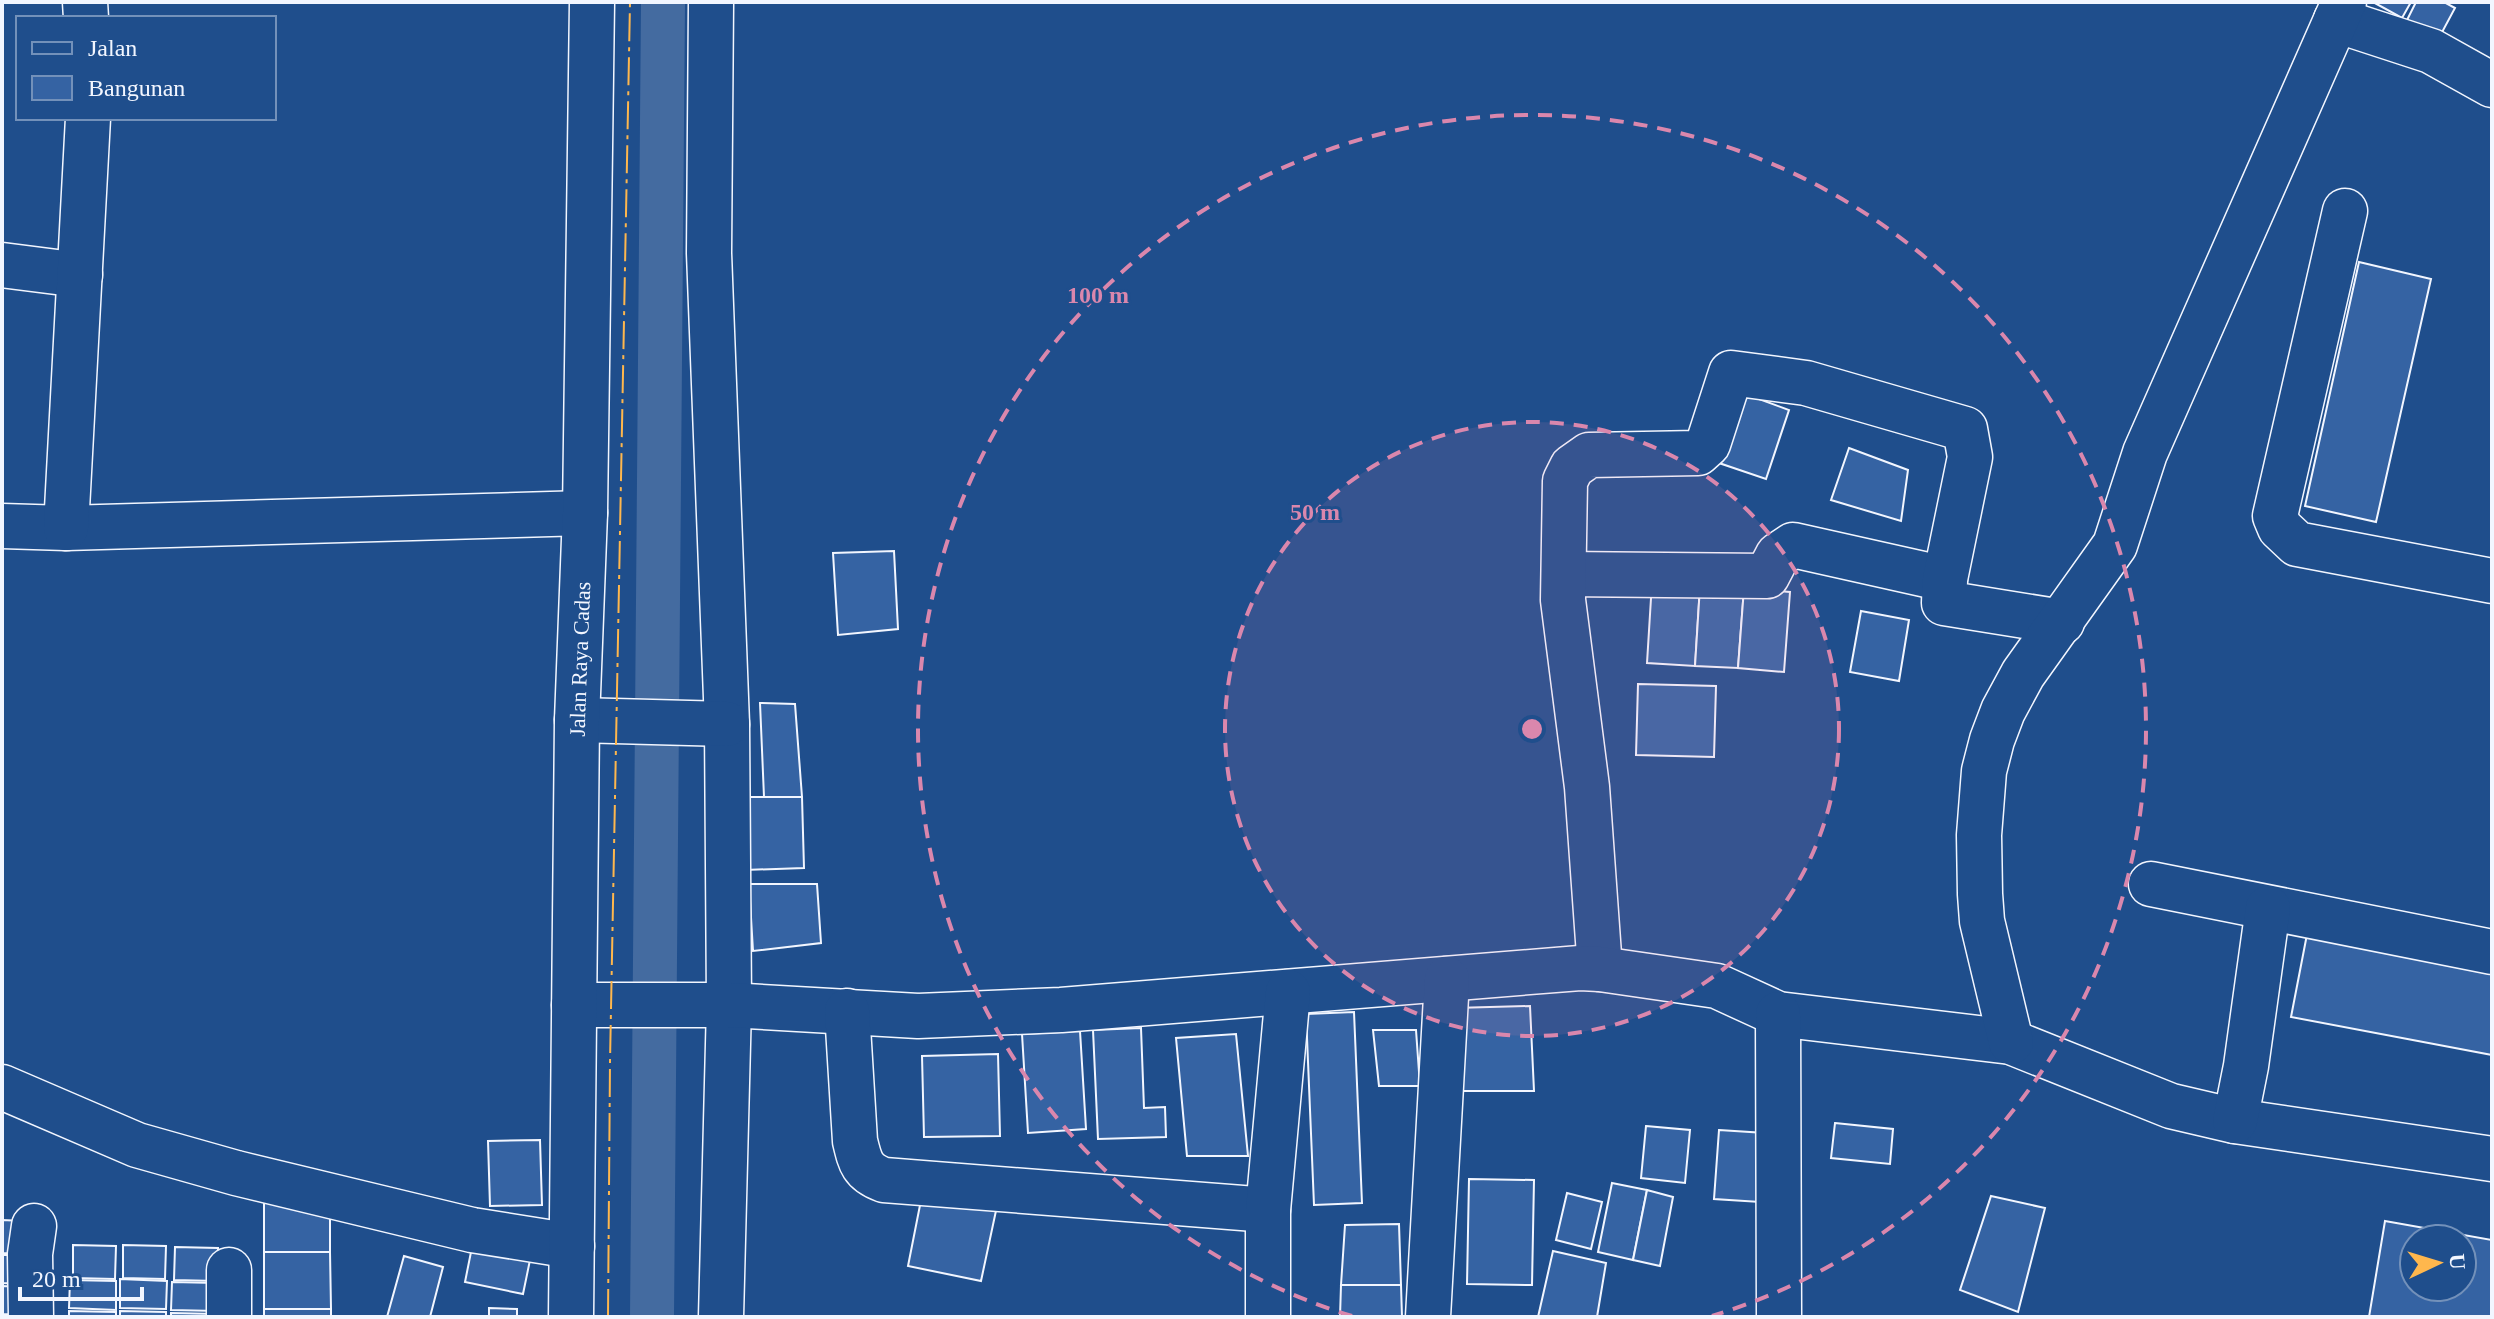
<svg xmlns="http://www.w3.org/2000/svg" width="2494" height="1319" viewBox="0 0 2494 1319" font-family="Georgia,serif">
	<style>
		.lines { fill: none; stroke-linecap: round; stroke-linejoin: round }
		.canal { stroke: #446ba0; stroke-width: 44 }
		.building { fill: #3563a3; stroke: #f2f6ff; stroke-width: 2; fill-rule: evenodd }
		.minor-casing { stroke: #f2f6ff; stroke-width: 47 }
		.minor { stroke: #1f4e8c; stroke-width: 44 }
		.power { stroke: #ffb74d; stroke-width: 2; stroke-dasharray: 28 6 4 6; stroke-linecap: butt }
		.ring { fill: none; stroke: #da87ad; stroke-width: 4; stroke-dasharray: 14 10 }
		.labels { text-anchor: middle; stroke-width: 6; stroke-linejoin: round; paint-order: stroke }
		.street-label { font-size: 22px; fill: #f2f6ff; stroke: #1f4e8c }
		.centre { fill: #da87ad; stroke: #1f4e8c; stroke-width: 4 }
		.ring-label { font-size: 24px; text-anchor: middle; font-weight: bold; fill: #da87ad; stroke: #1f4e8c; stroke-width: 6; stroke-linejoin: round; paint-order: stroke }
	</style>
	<rect width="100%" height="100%" fill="#1f4e8c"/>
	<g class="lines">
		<polyline class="canal" points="652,1317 663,2"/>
	</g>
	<g class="building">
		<polygon points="2373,2 2411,2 2402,18"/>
		<polygon points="2416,2 2444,2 2455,8 2440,36 2407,20"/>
		<polygon points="2359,262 2431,279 2376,522 2305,506"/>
		<polygon points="1740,392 1789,410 1766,479 1719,463"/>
		<polygon points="1849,448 1908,470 1901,521 1831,500"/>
		<polygon points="894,551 898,629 838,635 833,553"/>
		<polygon points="1652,582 1700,586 1695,666 1647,663"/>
		<polygon points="1700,586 1744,588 1738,668 1695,666"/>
		<polygon points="1744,588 1790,592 1784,672 1738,668"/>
		<polygon points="1861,611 1909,620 1899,681 1850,672"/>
		<polygon points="1638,684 1716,686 1714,757 1636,755"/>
		<polygon points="760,703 795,704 802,797 764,797"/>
		<polygon points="745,797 802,797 804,868 745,870"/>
		<polygon points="749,884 817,884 821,943 753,951"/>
		<polygon points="2309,924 2492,959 2492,1055 2291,1017"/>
		<polygon points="1530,1006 1534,1091 1458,1091 1454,1008"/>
		<polygon points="1354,1012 1362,1203 1314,1205 1306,1014"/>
		<polygon points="1141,1028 1144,1108 1165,1107 1166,1137 1098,1139 1093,1030"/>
		<polygon points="1373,1030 1416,1030 1420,1086 1379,1086"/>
		<polygon points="1080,1031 1086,1129 1028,1133 1022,1034"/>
		<polygon points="1236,1034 1248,1156 1187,1156 1176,1038"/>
		<polygon points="998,1054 1000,1136 924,1137 922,1056"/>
		<polygon points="1835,1123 1893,1129 1890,1164 1831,1158"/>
		<polygon points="1646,1126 1690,1130 1685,1183 1641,1178"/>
		<polygon points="1719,1130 1765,1133 1760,1202 1714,1199"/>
		<polygon points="540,1140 542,1205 490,1206 488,1141"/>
		<polygon points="1469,1179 1534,1180 1532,1285 1467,1284"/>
		<polygon points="1612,1183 1647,1190 1633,1260 1598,1252"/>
		<polygon points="923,1190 997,1206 981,1281 908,1266"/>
		<polygon points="1647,1190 1673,1197 1660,1266 1633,1260"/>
		<polygon points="1567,1193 1602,1202 1591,1249 1556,1240"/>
		<polygon points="1991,1196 2045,1208 2018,1312 1960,1290"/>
		<rect x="264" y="1199" width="66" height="53"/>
		<polygon points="2,1220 23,1221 22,1254 2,1253"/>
		<path d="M2385,1221l107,19v77h-123zM2414,1239h48v48h-48z"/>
		<polygon points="1399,1224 1401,1285 1341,1285 1345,1225"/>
		<polygon points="73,1245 116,1246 115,1279 73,1278"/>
		<polygon points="123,1245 166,1246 165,1279 123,1278"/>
		<polygon points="175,1247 218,1248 217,1281 174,1280"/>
		<polygon points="472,1247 530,1260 523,1294 465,1282"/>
		<polygon points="1553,1251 1606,1263 1597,1317 1538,1317"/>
		<polygon points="264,1252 330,1252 331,1309 264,1309"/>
		<polygon points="2,1255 23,1255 23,1284 2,1283"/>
		<polygon points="404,1256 443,1267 430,1317 387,1317"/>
		<polygon points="120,1279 167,1281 166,1309 120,1308"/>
		<polygon points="70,1280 116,1281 116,1310 69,1308"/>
		<polygon points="172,1282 217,1283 217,1311 171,1310"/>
		<polygon points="1341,1285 1401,1285 1402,1317 1340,1317"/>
		<polygon points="2,1286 23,1287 22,1315 2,1314"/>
		<polygon points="489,1308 517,1309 517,1317 489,1317"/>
		<rect x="264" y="1309" width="67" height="8"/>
		<polygon points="69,1311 116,1312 116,1317 69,1317"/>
		<polygon points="120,1311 166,1312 166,1317 120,1317"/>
		<polygon points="171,1313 217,1314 217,1317 171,1317"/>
	</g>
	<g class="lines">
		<g class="minor-casing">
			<g id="minor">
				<polyline points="85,2 86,18"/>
				<polyline points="711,2 709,253 727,724 729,1005 721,1317"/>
				<polyline points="2336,20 2431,51 2492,85"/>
				<polyline points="2345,211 2275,516 2280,528 2297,544 2492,581"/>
				<polyline points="2,265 80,275"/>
				<polyline points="2,526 66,528 585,513"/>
				<polyline points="66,528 88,118"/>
				<polyline points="1564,574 1767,576 1778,555 1793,545 1945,579"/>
				<polyline points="577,720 727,724"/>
				<polyline points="2151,884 2492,952"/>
				<polyline points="1600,969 1587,787 1563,600 1565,481 1572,467 1589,455 1698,453 1708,444 1731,373 1806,383 1965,429 1970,457 1945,579 1944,603 2062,622"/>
				<polyline points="574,1005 729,1005 918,1016 1061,1010 1580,968 1600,969 1717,986 1778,1014 2011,1042 2171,1106 2235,1121 2492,1159"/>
				<path d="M847,1011l8,130c5,21 7,31 29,39l384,30"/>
				<polyline points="1778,1014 1779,1317"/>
				<polyline points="2011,1042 1982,921 1980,894 1979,835 1984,771 1992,740 2003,711 2023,674 2115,545 2145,453 2344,2"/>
				<polyline points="2,1087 137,1145 236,1173 472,1230 572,1246"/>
				<polyline points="2235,1121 2246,1066 2268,908"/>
				<polyline points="229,1270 229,1317"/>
				<polyline points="31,1317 30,1254 34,1226"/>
				<path id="s1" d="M571,1317l6,-597 8,-207 7,-511"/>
				<polyline points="1268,1317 1268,1210 1288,992"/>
				<polyline points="1428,1317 1447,979"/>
			</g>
		</g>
		<use href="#minor" class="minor"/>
		<polyline class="power" points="608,1317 610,1062 630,2"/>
	</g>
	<circle cx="1532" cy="729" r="307" fill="#da87ad" fill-opacity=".12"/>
	<g class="ring">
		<circle cx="1532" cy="729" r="307"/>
		<path d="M1352 1316A614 614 0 1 1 1712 1316"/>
	</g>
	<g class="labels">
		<g class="street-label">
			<text dy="8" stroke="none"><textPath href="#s1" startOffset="658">Jalan Raya Cadas</textPath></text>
		</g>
	</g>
	<circle cx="1532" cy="729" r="12" class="centre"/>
	<g class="ring-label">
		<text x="1098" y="303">100 m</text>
		<text x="1315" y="520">50 m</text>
	</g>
	<rect width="2494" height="1319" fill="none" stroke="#f2f6ff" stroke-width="8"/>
	<rect x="16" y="16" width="260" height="104" fill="#1f4e8c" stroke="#7391ba" stroke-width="2"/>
	<rect x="32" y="42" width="40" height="12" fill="#1f4e8c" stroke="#7391ba" stroke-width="2"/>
	<text x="88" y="56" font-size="24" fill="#f2f6ff">Jalan</text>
	<rect x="32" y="76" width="40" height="24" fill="#3563a3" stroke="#7391ba" stroke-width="2"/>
	<text x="88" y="96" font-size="24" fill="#f2f6ff">Bangunan</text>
	<g transform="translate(2438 1263) rotate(86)"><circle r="38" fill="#1f4e8c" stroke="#7391ba" stroke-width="2"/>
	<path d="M0-6L14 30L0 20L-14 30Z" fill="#ffb74d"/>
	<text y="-12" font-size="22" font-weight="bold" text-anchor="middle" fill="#f2f6ff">U</text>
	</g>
	<path d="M20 1287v12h122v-12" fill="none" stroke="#f2f6ff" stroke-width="4"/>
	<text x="32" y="1287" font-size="24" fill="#f2f6ff" stroke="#1f4e8c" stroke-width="6" paint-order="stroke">20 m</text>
</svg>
